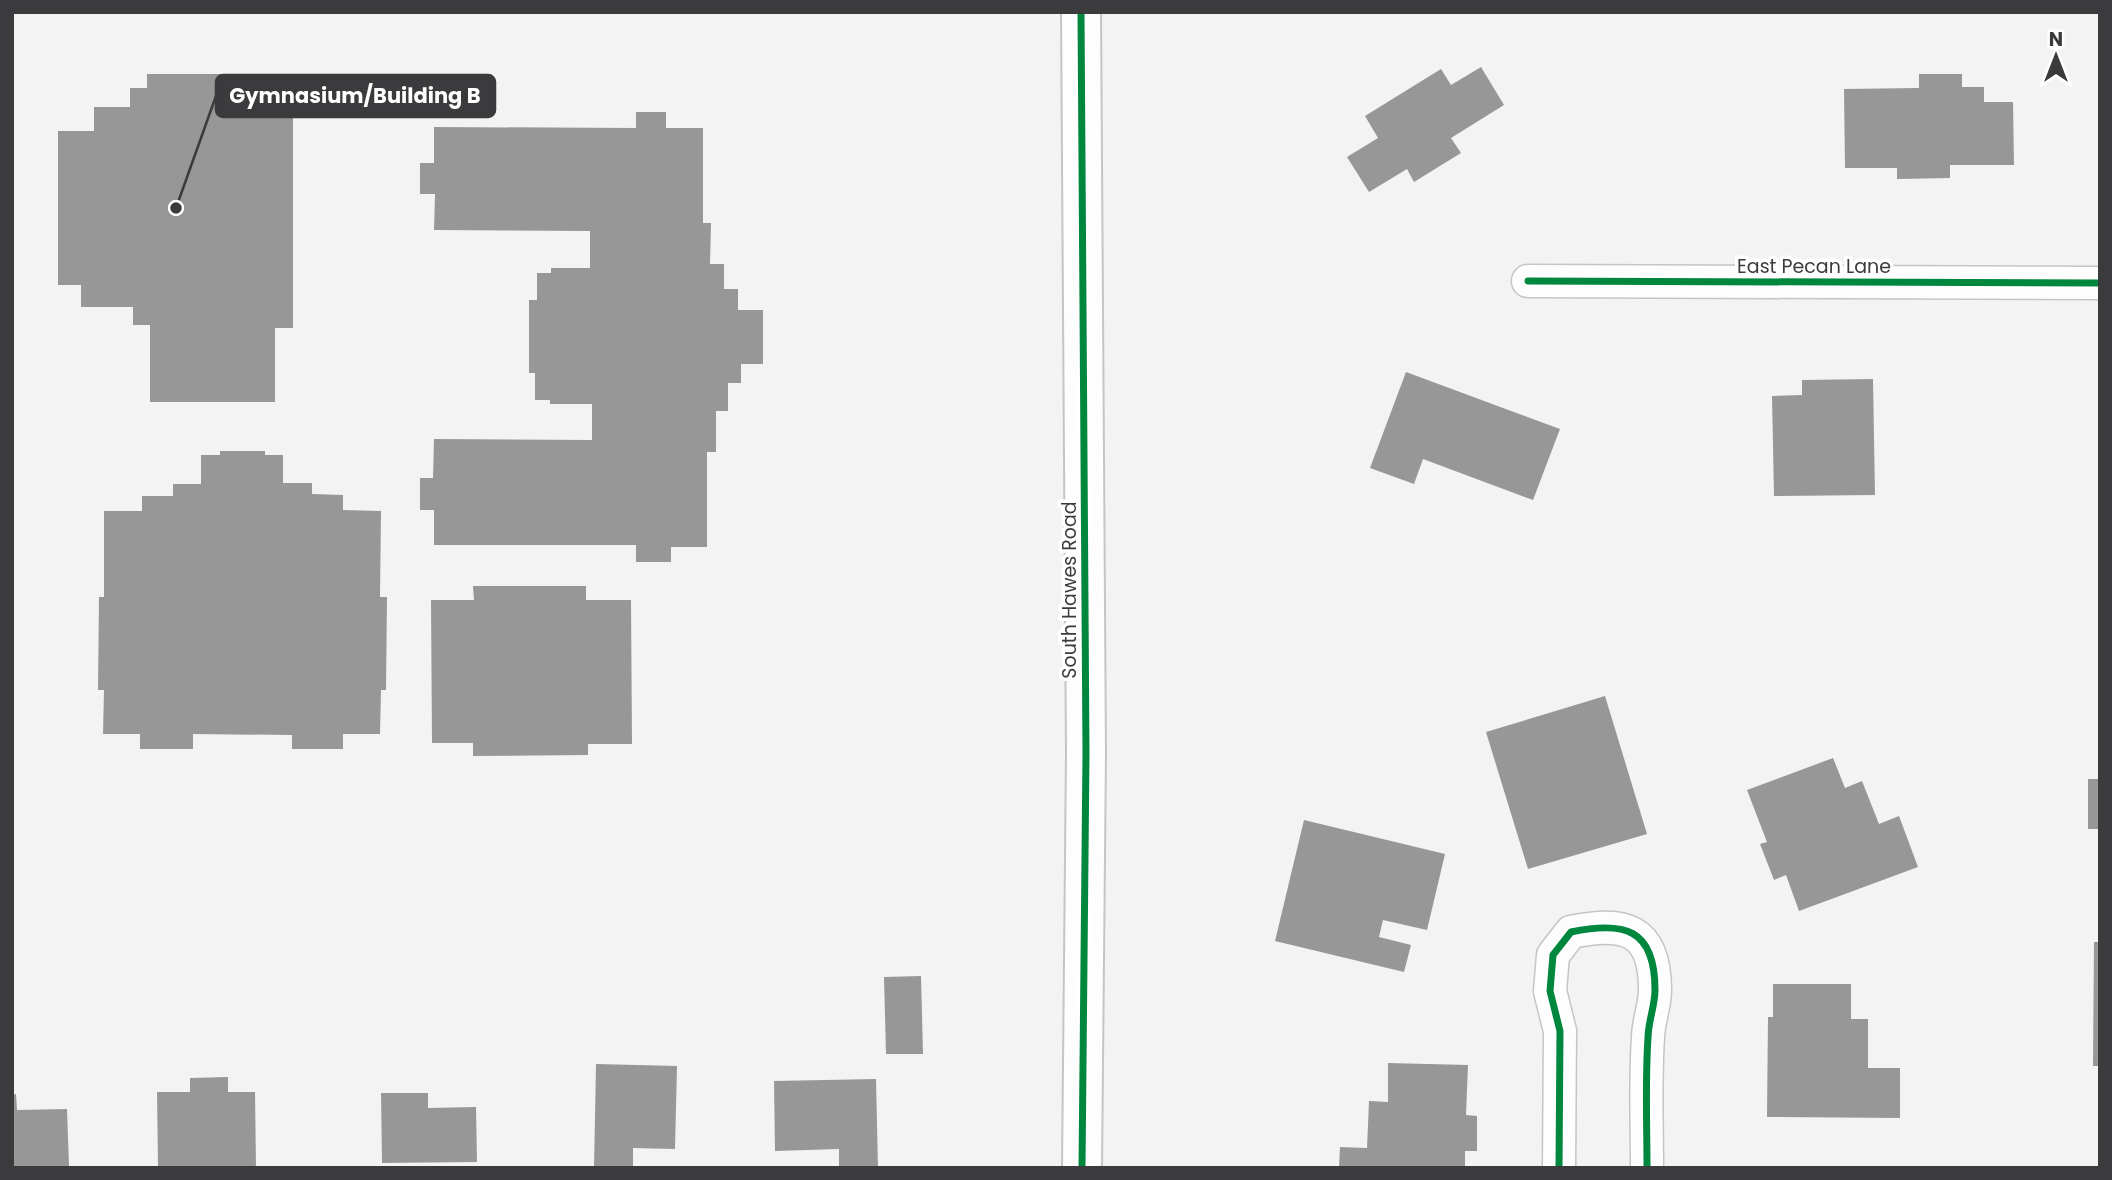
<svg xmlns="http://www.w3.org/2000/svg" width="2112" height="1180" viewBox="0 0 2112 1180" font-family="Poppins,sans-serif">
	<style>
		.building { fill: #979798 }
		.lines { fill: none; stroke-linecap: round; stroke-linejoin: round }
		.street-casing { stroke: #c5c5c6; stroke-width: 35 }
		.secondary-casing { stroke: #c5c5c6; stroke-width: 42 }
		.street { stroke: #fdfdfd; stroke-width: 32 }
		.secondary { stroke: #fdfdfd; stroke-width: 38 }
		.cycleway-casing { stroke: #fff; stroke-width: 11 }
		.cycleway { stroke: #00873e; stroke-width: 7 }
		.labels { text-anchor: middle; stroke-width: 7; stroke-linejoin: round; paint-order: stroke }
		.street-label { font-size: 19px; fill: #3b3b3d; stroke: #fff }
		.leader { fill: none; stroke: #3b3b3d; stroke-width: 2.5 }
		.callout-dot { fill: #3b3b3d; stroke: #fff; stroke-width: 2.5 }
		.callout { fill: #3b3b3d; stroke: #3b3b3d; stroke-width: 2.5 }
		.callout-label { font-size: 21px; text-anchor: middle; font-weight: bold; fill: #fff }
	</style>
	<rect width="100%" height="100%" fill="#f3f3f4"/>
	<g class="building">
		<polygon points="1481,67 1504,105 1451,138 1461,153 1414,182 1407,169 1369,192 1347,157 1378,138 1365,116 1441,69 1451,85"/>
		<polygon points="147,74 272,74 272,85 293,85 293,328 275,328 275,402 150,402 150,325 133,325 133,307 81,307 81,285 58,285 58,131 94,131 94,107 130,107 130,88 147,88"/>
		<polygon points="1919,74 1962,74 1962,87 1984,87 1984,102 2013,102 2014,165 1950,165 1950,178 1897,179 1897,168 1845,168 1844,89 1919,88"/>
		<polygon points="636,112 666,112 666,128 703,128 703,223 711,223 710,264 724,264 724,289 738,289 738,310 763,310 763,364 741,364 741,383 728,383 728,411 716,411 716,452 707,452 707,547 671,547 671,562 636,562 636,545 434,545 434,510 420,510 420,478 433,478 434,439 592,440 592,404 550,404 550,400 535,400 535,373 529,373 529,300 537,300 537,273 551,273 551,268 590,268 590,231 434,230 435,194 420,194 420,163 434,163 434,127 636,128"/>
		<polygon points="1406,372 1560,429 1533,500 1423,459 1414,484 1370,468"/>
		<polygon points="1873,379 1875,495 1774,496 1772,396 1802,395 1802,380"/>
		<polygon points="220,451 265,451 265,455 283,455 283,483 312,483 312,494 343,495 343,510 381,511 380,597 387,597 386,690 381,690 380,734 343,734 343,749 292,749 292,735 193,734 193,749 140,749 140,734 103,734 104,690 98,690 99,597 104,597 104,511 142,511 142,496 173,496 173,484 201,484 201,455 220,455"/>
		<polygon points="473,586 586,586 586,600 631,600 632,744 588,744 588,755 473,756 473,743 432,743 431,600 474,600"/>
		<polygon points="1605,696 1647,834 1528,869 1486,732"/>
		<polygon points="1833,758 1845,788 1862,781 1879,824 1899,816 1918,867 1799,911 1786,875 1774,880 1760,844 1767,842 1747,790"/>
		<rect x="2088" y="779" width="12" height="50"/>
		<polygon points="1304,820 1445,854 1427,930 1383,920 1379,937 1411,945 1404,972 1275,941"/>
		<polygon points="2094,942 2100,942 2100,1066 2093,1066"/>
		<polygon points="921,976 923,1054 886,1054 884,977"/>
		<polygon points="1773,984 1851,984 1851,1019 1868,1019 1868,1068 1900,1068 1900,1118 1767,1117 1768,1017 1773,1017"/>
		<polygon points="1388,1063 1468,1065 1466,1115 1477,1116 1477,1151 1465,1151 1465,1168 1339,1168 1340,1147 1367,1148 1369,1101 1388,1102"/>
		<polygon points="596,1064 677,1066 675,1149 633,1148 633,1168 594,1168"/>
		<polygon points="228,1077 228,1092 255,1092 256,1168 158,1166 157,1092 190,1092 190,1078"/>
		<polygon points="876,1079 878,1168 839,1168 839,1149 775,1151 774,1081"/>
		<polygon points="381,1093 428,1093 428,1108 476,1107 477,1162 382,1163"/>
		<polygon points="16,1094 17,1110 67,1109 69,1166 12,1168 12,1095"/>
	</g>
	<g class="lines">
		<g class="street-casing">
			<g id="street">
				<polyline points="1528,281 2100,283"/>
				<path d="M1559,1168l1,-137 -10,-40 3,-36 18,-23c53,-11 84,-4 84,58 0,16 -7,32 -7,48 -3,43 -1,87 -1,130"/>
			</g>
		</g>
		<g class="secondary-casing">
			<polyline id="secondary" points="1081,12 1086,753 1082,1168"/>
		</g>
		<use href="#street" class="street"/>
		<use href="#secondary" class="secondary"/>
		<g class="cycleway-casing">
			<g id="cycleway">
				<polyline points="1081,12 1086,753 1082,1168"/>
				<polyline points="1528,281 2100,283"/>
				<path d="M1559,1168l1,-137 -10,-40 3,-36 18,-23c53,-11 84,-4 84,58 0,16 -7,32 -7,48 -3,43 -1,87 -1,130"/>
			</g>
		</g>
		<use href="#cycleway" class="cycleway"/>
	</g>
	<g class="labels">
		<g class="street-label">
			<text x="1814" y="273">East Pecan Lane</text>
			<text transform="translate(1069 590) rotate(-90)" y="7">South Hawes Road</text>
		</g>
	</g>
	<path class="leader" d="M176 208L216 96"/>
	<circle class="callout-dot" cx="176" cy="208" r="7"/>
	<rect class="callout" x="216" y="75" width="279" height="42" rx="7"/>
	<g class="callout-label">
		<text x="355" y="103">Gymnasium/Building B</text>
	</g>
	<rect width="2112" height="1180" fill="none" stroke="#3b3b3d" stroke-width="28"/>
	<g transform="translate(2056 56)" stroke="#ffffff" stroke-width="5" paint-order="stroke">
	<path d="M0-5L12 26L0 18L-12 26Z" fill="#3b3b3d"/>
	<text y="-10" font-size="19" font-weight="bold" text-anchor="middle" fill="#3b3b3d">N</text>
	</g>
</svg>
